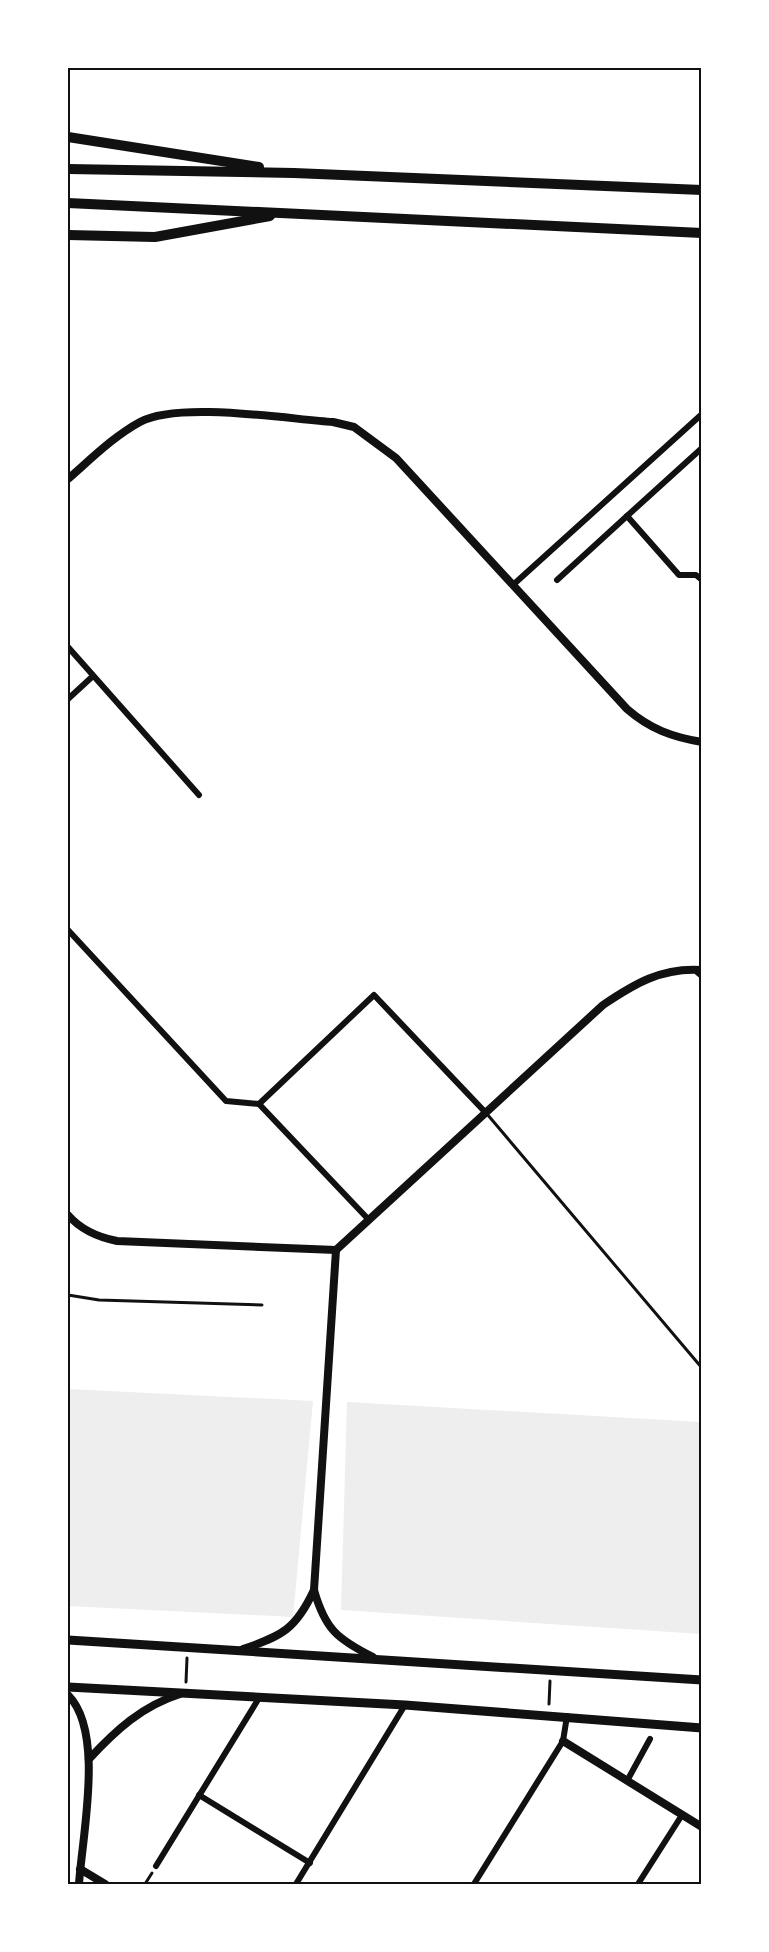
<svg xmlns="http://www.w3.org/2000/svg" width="769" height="1952" viewBox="0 0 769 1952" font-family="Overpass,sans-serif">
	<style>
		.green { fill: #eee }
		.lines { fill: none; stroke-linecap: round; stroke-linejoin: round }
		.path { stroke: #111; stroke-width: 3 }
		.service { stroke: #111; stroke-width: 3 }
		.minor { stroke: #111; stroke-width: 6 }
		.tertiary { stroke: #111; stroke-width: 8 }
		.secondary { stroke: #111; stroke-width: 9 }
		.trunk { stroke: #111; stroke-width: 10 }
		.neatline { fill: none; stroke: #111; stroke-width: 2 }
	</style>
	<rect width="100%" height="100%" fill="#fff"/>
	<g class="green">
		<polygon points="68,1389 313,1401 293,1617 68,1606"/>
		<polygon points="347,1402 701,1422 701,1634 341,1610"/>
	</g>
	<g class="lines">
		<g class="path">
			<polyline points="186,1682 187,1658"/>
			<polyline points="549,1704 550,1681"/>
			<polyline points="145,1884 152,1873"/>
		</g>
		<g class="service">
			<polyline points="696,973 702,978"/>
			<polyline points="487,1114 702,1368"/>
			<polyline points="68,1295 99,1300 262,1305"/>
		</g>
		<g class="minor">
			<polyline points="702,448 627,516 679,575 696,575 702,580"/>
			<polyline points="557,580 627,516"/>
			<polyline points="514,584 702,414"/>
			<polyline points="68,647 199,795"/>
			<polyline points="68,699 93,676"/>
			<polyline points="68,930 226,1101 259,1104 369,1220"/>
			<polyline points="259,1104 374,995 486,1113"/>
			<polyline points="627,1781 650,1739"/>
			<polyline points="199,1795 310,1863"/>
			<polyline points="156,1866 259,1698"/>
			<polyline points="296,1884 405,1705"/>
			<polyline points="474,1884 563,1741 567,1716"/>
			<polyline points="638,1884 682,1815"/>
		</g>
		<g class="tertiary">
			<path d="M68,479c23,-20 46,-43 72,-57 38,-21 147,-3 193,0l21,5 42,31 231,251c23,20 45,28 75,33"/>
			<path d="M68,1215c13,15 29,22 49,26l219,9"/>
			<path d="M336,1250l267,-245c31,-21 59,-38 99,-35"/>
			<path d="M336,1250l-22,340c11,39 23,49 59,67"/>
			<path d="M243,1649c39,-13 53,-20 71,-59"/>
			<path d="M68,1695c37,37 14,141 11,189"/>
			<polyline points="563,1741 702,1827"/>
			<path d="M89,1759c27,-29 53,-53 91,-65"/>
			<polyline points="80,1869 105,1884"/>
		</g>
		<g class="secondary">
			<polyline points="68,1640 702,1680"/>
			<polyline points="68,1687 405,1705 702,1728"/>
		</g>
		<g class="trunk">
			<polyline points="68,137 259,167"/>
			<polyline points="68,169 294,173 702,190"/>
			<polyline points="68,203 702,233"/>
			<polyline points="68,235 155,237 270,216"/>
		</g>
	</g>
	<rect width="769" height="1952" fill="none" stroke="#ffffff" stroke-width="138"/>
	<rect x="69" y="69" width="631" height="1814" class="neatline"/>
</svg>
